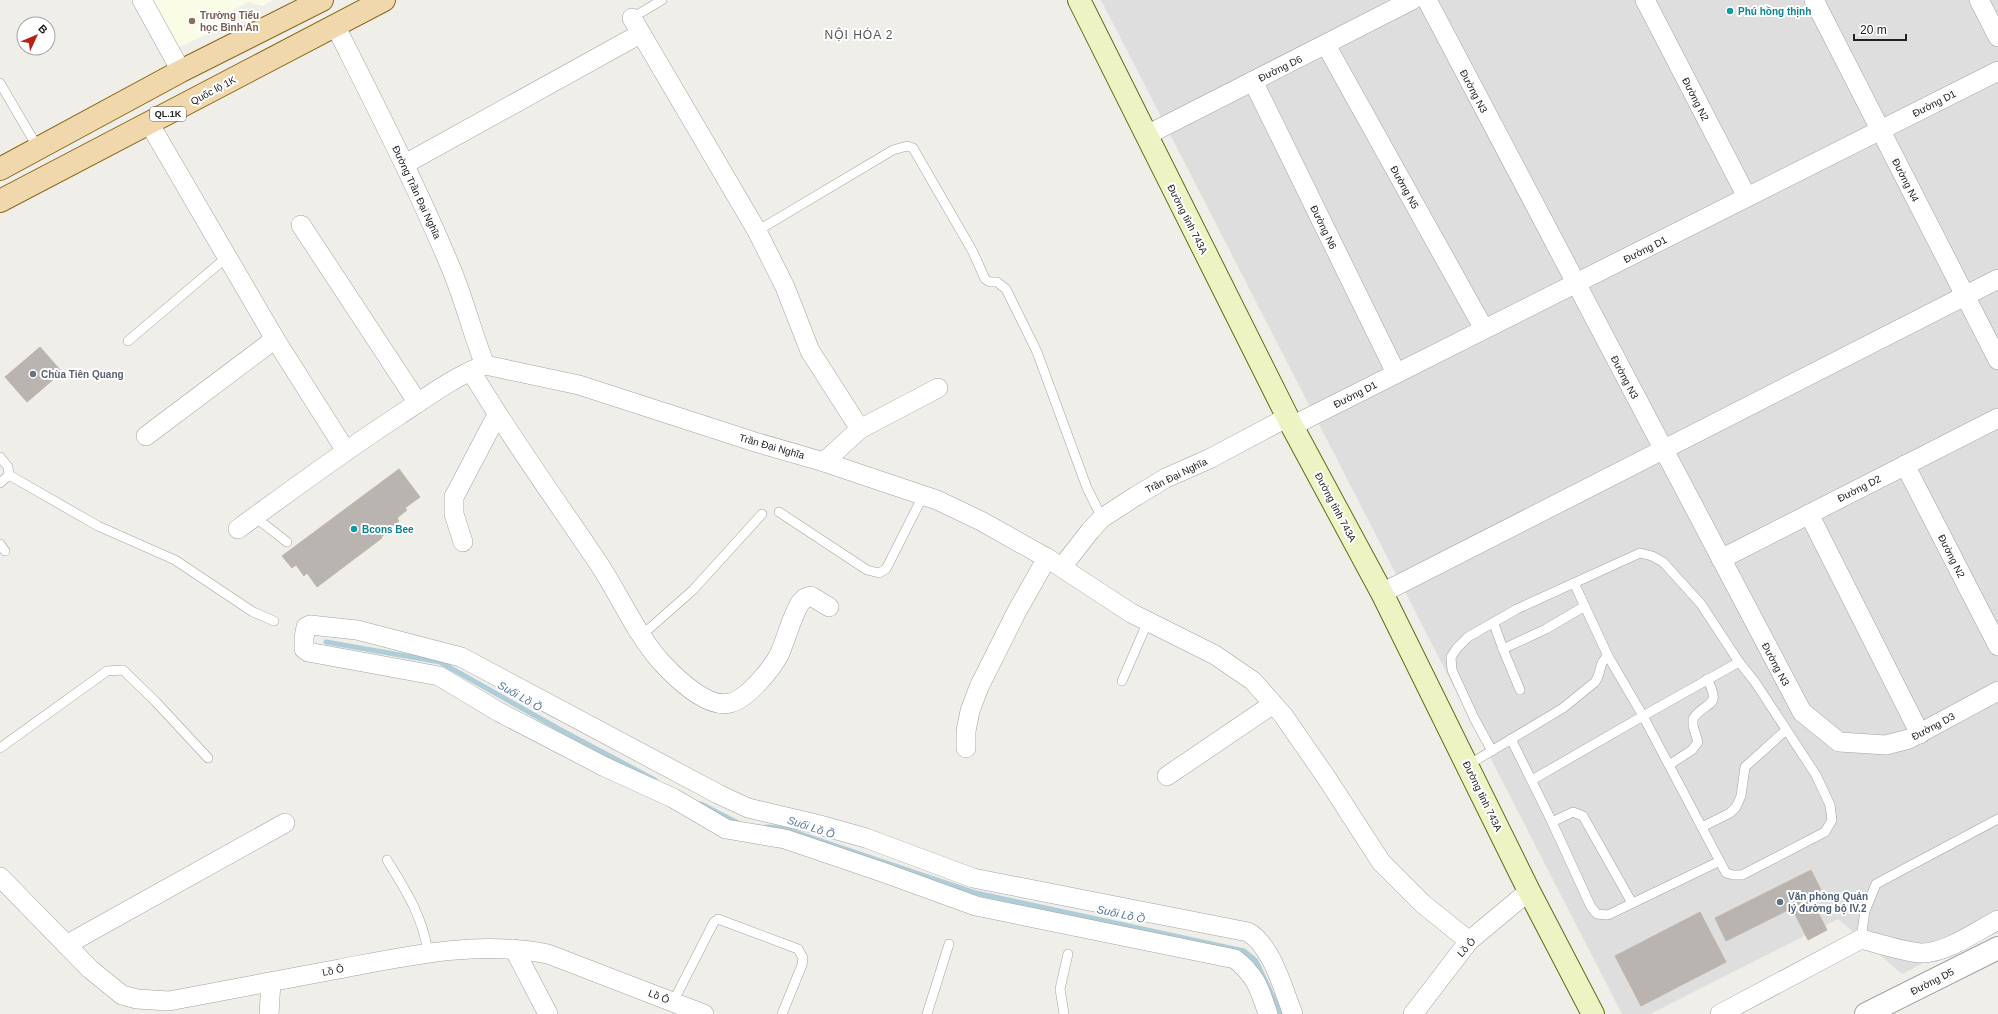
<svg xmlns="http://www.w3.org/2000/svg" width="1998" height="1014" viewBox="0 0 1998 1014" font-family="Helvetica,sans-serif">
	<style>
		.residential { fill: #dfdede }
		.education { fill: #fbfce6 }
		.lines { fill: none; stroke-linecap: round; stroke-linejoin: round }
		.stream { stroke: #afcdd8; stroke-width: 5 }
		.building { fill: #b9b4af; stroke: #c0b6ad }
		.service-casing { stroke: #a2a2a2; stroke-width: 10 }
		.minor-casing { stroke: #a2a2a2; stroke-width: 20 }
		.tertiary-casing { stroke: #a2a2a2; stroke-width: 24 }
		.secondary-casing { stroke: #5f6d13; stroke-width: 24 }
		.primary-casing { stroke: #8b6913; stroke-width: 24 }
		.service { stroke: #fff; stroke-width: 9 }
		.minor { stroke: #fff; stroke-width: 19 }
		.tertiary { stroke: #fff; stroke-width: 22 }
		.secondary { stroke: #eef3c4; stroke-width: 22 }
		.primary { stroke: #f1d7ac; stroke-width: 22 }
		.culture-dot { fill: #0f9aa8; stroke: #fff; stroke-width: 1.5 }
		.education-dot { fill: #8d6e63; stroke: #fff; stroke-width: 1.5 }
		.worship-dot { fill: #6b7280; stroke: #fff; stroke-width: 1.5 }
		.service-dot { fill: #5c6f8a; stroke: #fff; stroke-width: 1.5 }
		.labels { text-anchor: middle; stroke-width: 4; stroke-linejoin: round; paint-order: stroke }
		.shield { fill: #fff; stroke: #646464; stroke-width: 1 }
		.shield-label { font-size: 9px; font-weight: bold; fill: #212121 }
		.culture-label { font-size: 10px; font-weight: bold; fill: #0d838f; stroke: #fff; text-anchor: start }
		.education-label { font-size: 10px; font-weight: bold; fill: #785e54; stroke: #fff; text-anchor: start }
		.street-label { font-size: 10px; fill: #212121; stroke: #fff }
		.worship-label { font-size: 10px; font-weight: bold; fill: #5b616d; stroke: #fff; text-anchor: start }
		.service-label { font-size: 10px; font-weight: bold; fill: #4e5e75; stroke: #fff; text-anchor: start }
		.water-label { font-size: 11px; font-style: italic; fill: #54769f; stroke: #fff }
		.quarter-label { font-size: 12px; letter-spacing: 1px; fill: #545454; stroke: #fff }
	</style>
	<rect width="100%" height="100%" fill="#f0eee9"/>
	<polygon class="residential" points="1101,0 1998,0 1998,925 1902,974 1838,919 1650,1014 1622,1014"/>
	<polygon class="education" points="152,0 273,0 262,6 249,2 222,15 220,27 178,48"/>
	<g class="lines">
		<g class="stream">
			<polyline points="326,642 440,662 559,729 655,780"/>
			<polyline points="701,804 738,823"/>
			<polyline points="766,827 783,828 976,893 1244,951 1256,961 1281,1014"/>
		</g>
	</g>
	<g class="building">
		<polygon points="40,347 62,372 27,402 5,377"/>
		<polygon points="399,469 420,497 405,508 407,510 397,518 399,521 390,528 391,530 381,537 382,538 317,587 307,573 304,576 296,565 292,568 282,556"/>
		<polygon points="1811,870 1821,890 1810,896 1827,930 1808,940 1792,908 1726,941 1715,918"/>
		<polygon points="1700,912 1726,962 1641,1006 1615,956"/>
	</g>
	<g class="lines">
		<g class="service-casing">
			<g id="service">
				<polyline points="632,18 662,0"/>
				<polyline points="0,83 38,148"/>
				<polyline points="757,231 893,150 907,146 913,148 973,252 985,279 990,282 997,282 1006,289 1037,352 1087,488 1102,518"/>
				<polyline points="128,341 227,257"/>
				<polyline points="0,457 8,467 9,475 0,483"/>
				<polyline points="9,475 98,526 175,560 253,612 274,621"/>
				<polyline points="779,512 867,570 879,573 886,569 923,496"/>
				<polyline points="255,517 287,542"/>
				<polyline points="0,544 5,551"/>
				<polyline points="1574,583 1608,656"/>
				<polyline points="1494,624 1503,649"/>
				<polyline points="642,635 693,590 762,514"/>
				<polyline points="1122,681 1148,621"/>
				<polyline points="1520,690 1503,649 1546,629 1585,606"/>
				<polyline points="1511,739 1552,822 1591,907 1597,914 1608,915 1720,861"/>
				<polyline points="0,748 107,671 123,670 156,702 208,758"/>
				<path d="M1468,765l95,-57 32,-26c7,-9 3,-19 13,-26l35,60 96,-54 -38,-58 -38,-42 -11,-6 -12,-3 -123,56 -49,28 -11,11 -6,9 1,13 22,48 18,33"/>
				<path d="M1669,765l23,-15 6,-8 -5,-16v-7c12,-19 30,-10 14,-40"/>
				<polyline points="1532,780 1643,716 1726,873 1733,875 1742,875 1825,832 1832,820 1830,805 1816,775 1755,682 1739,662"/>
				<polyline points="1552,822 1573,812 1583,816 1632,903"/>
				<polyline points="1702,827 1730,813 1736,807 1741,796 1745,767 1786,730"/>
				<path d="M387,860c19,31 35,55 41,92"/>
				<polyline points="1861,939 1865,911 1876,884 1998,819"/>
				<polyline points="673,1002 714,922 718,919 798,949 803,958 802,965 782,1014"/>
				<polyline points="927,1014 949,944"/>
				<polyline points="1064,1014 1060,989 1068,954"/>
			</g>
		</g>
		<g class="minor-casing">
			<g id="minor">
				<polyline points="142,0 181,71"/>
				<polyline points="1427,0 1802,712 1839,742 1886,745 1909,739 1998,691"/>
				<polyline points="1645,0 1747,197"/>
				<polyline points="1814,0 1998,360"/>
				<polyline points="1979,0 1998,37"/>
				<polyline points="632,18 757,231 785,287 810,351 860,429 824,462"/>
				<path d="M335,25c41,82 83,163 118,248 12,30 20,62 32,92"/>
				<polyline points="1326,45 1484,329"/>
				<polyline points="1253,81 1396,373"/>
				<polyline points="149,123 275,339 346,451"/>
				<polyline points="1147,135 1412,0"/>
				<polyline points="405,164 640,34"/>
				<polyline points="301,225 418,403"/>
				<polyline points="485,365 579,385 755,442 824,462 937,500 981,521 1047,558 1131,613 1215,655 1253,681 1283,715 1326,777 1381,862 1423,904 1469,941"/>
				<path d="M471,371c39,66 85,129 128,193 21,32 37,70 63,99 14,15 46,46 68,40 17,-4 42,-34 50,-50 7,-17 11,-34 20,-50l5,-5 6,-2 18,11"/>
				<polyline points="1292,426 1998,71"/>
				<polyline points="860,429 938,388"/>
				<polyline points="146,436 275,339"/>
				<polyline points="1905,465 1998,646"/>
				<polyline points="1809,514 1920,734"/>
				<path d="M238,529c53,-39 105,-77 160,-113 26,-17 54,-38 84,-50"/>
				<polyline points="463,542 454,514 454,497 497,415"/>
				<polyline points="1721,559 1998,418"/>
				<polyline points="1062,567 1090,531 1102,518 1136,496 1166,478 1211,458 1288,417"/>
				<polyline points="1382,593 1998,279"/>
				<polyline points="966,748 966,731 970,711 979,687 1017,611 1047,558"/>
				<polyline points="1167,776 1273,704"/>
				<path d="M0,877l90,92 32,26 15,4 32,2c57,-11 113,-21 170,-32 69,-13 138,-29 209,-15l156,60"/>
				<polyline points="66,945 285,823"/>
				<polyline points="514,949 548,1014"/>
				<polyline points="269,1014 271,982"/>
				<path d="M1268,1014c-9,-26 -11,-37 -33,-55l-259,-53 -91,-33 -100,-34 -59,-10 -53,-31 -68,-31 -106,-55 -60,-36 -131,-24 -4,-3v-11l2,-11 4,-2 47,5 104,27 257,137 30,14 68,16 50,14 107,40 275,54c24,14 35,57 45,82"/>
				<polyline points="1413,1014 1469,941 1529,891"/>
				<path d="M1720,1014l141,-75c16,4 47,14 61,14 24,0 55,-22 76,-33"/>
			</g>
		</g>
		<g class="tertiary-casing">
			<polyline id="tertiary" points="1866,1014 1998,948"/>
		</g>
		<g class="secondary-casing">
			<polyline id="secondary" points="1079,0 1292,426 1382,593 1529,891 1593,1014"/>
		</g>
		<g class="primary-casing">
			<g id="primary">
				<polyline points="0,169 181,71 322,0"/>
				<polyline points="0,201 384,0"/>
			</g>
		</g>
		<use href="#service" class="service"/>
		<use href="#minor" class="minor"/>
		<use href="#tertiary" class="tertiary"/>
		<use href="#secondary" class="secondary"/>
		<use href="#primary" class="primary"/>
	</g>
	<g class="culture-dot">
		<circle cx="1730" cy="11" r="4"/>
		<circle cx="354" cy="529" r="4"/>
	</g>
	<circle class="education-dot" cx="192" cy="21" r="4"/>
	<circle class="worship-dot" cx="33" cy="374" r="4"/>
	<circle class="service-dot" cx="1780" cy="902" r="4"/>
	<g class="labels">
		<rect class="shield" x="150" y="107" width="36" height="14" rx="3"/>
		<g class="shield-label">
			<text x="168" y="117">QL.1K</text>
		</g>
		<g class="culture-label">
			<text x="1738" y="15">Phú hồng thịnh</text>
			<text x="362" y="533">Bcons Bee</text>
		</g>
		<g class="education-label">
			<text x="200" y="19">Trường Tiểu<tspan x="200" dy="12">học Bình An</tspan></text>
		</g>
		<g class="street-label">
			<text transform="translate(1280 68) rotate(-26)" y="4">Đường D6</text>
			<text transform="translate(213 90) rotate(-28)" y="4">Quốc lộ 1K</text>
			<text transform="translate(1474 91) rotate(62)" y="4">Đường N3</text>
			<text transform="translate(1696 99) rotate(63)" y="4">Đường N2</text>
			<text transform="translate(1934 103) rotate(-27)" y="4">Đường D1</text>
			<text transform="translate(1906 180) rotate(63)" y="4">Đường N4</text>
			<text transform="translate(1405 187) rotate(61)" y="4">Đường N5</text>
			<text transform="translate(417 192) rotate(65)" y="4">Đường Trần Đại Nghĩa</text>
			<text transform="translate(1188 219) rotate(63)" y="4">Đường tỉnh 743A</text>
			<text transform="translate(1324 227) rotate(64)" y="4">Đường N6</text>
			<text transform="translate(1645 249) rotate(-27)" y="4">Đường D1</text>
			<text transform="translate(1625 377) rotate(62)" y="4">Đường N3</text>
			<text transform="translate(1355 394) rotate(-27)" y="4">Đường D1</text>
			<text transform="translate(772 446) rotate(16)" y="4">Trần Đại Nghĩa</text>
			<text transform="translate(1176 475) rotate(-26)" y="4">Trần Đại Nghĩa</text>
			<text transform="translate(1859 488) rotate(-27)" y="4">Đường D2</text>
			<text transform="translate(1336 507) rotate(62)" y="4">Đường tỉnh 743A</text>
			<text transform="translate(1952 556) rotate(63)" y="4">Đường N2</text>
			<text transform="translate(1776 664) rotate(62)" y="4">Đường N3</text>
			<text transform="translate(1933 726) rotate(-28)" y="4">Đường D3</text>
			<text transform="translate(1483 796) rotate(64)" y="4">Đường tỉnh 743A</text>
			<text transform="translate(1466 947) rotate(-48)" y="4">Lồ Ô</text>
			<text transform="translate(333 970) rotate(-11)" y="4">Lồ Ô</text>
			<text transform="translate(1932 981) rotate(-27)" y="4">Đường D5</text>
			<text transform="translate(659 996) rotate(21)" y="4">Lồ Ô</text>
		</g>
		<g class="worship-label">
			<text x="41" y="378">Chùa Tiên Quang</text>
		</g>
		<g class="service-label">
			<text x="1788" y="900">Văn phòng Quản<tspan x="1788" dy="12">lý đường bộ IV.2</tspan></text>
		</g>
		<g class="water-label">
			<text transform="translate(520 696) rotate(30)" y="4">Suối Lồ Ồ</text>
			<text transform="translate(811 827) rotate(18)" y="4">Suối Lồ Ồ</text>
			<text transform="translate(1121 914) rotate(12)" y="4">Suối Lồ Ồ</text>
		</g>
		<g class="quarter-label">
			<text x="859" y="39">NỘI HÓA 2</text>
		</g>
	</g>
	<g transform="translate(36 36) rotate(46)"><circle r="19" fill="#ffffff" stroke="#a6a6a6"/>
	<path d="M0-3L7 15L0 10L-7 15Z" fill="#b92019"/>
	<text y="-6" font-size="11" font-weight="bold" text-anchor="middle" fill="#212121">B</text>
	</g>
	<path d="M1854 34v6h52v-6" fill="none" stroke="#212121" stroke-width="2"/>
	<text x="1860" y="34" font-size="12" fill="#212121" stroke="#ffffff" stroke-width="3" paint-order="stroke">20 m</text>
</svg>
